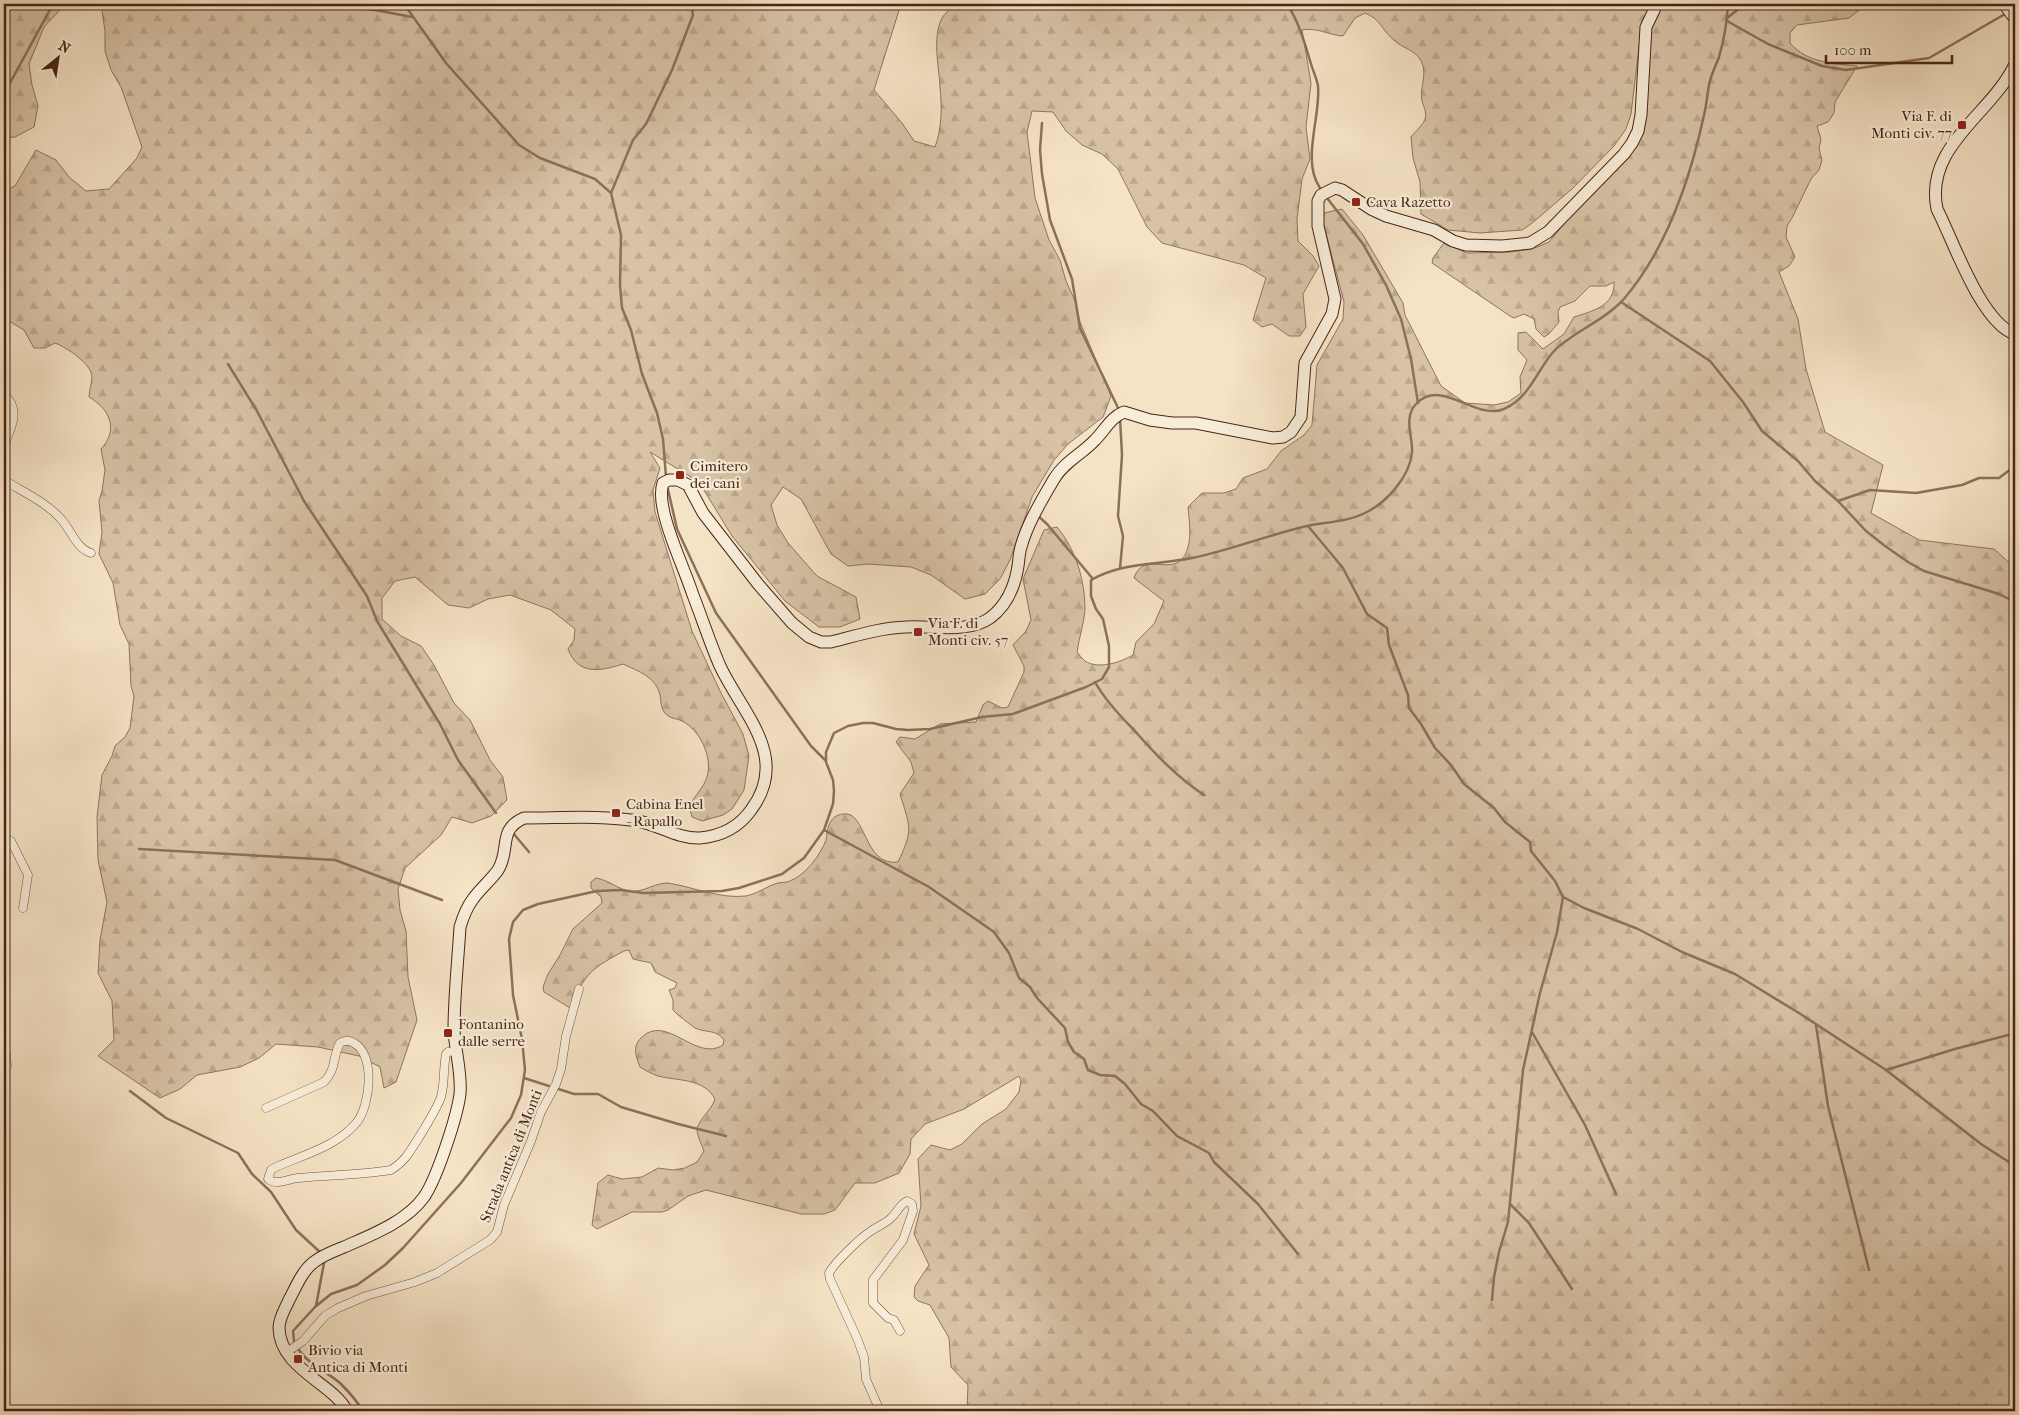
<svg xmlns="http://www.w3.org/2000/svg" width="2019" height="1415" viewBox="0 0 2019 1415" font-family="'IM FELL French Canon',serif">
	<style>
		.forest { fill: url(#forest-firs); stroke: #90745e }
		.lines { fill: none; stroke-linecap: round; stroke-linejoin: round }
		.stream { stroke: #8d705c; stroke-width: 2.5 }
		.street-casing { stroke: #745442; stroke-width: 9 }
		.secondary-casing { stroke: #492416; stroke-width: 13 }
		.street { stroke: #f8edd9; stroke-width: 8 }
		.secondary { stroke: #f8edd9; stroke-width: 11 }
		.poi-dot { fill: #8f2418; stroke: #f8edd9; stroke-width: 2 }
		.labels { text-anchor: middle; stroke-width: 4.5; stroke-linejoin: round; paint-order: stroke }
		.poi-label { font-size: 15px; fill: #492416; stroke: #f8edd9; text-anchor: start }
		.street-label { font-size: 15px; fill: #492416; stroke: #f8edd9 }
	</style>
	<defs>
		<pattern id="forest-firs" width="22" height="20" patternUnits="userSpaceOnUse" patternTransform="scale(1.25)"><rect width="22" height="20" fill="#d8c3a7"/><path d="M5 1l3.5 6h-7zM16 11l3.5 6h-7z" fill="#bba78f"/></pattern>
	</defs>
	<rect width="100%" height="100%" fill="#f5e3c5"/>
	<filter id="stains"><feTurbulence type="fractalNoise" baseFrequency=".004" numOctaves="4"/><feColorMatrix values="0 0 0 0 .2 0 0 0 0 .09 0 0 0 0 .02 0 0 0 .5 -.17"/></filter>
	<radialGradient id="worn" r=".72"><stop offset=".6" stop-color="#630" stop-opacity="0"/><stop offset="1" stop-color="#630" stop-opacity=".3"/></radialGradient>
	<g class="forest">
		<polygon points="4,4 61,4 58,12 44,27 29,64 32,85 38,106 34,127 15,137 4,138"/>
		<path d="M98,4h803l-27,86 28,33 12,18 21,6c7,-19 7,-40 5,-60 -1,-21 -8,-49 2,-69 3,-5 9,-10 13,-14h697l-11,27 -10,83 -5,15 -12,17 -41,42 -42,36 -9,6 -42,3 -32,-3 -27,-16 -1,-32 -7,-24 -2,-21c4,-5 12,-12 14,-18 2,-7 -1,-11 -3,-18 -3,-15 7,-27 -2,-42 -6,-9 -17,-11 -25,-18 -13,-10 -14,-22 -30,-28l-10,5 -12,18c-15,-1 -26,-9 -41,-6l9,53 -5,44 4,32 -8,20 -5,40 1,22 15,15 6,10 -16,28 3,33 -6,9h-11l-17,-12 -10,3 -9,-7 13,-42 -22,-13 -82,-22 -15,-16 -29,-58 -16,-15 -20,-9 -16,-14 -13,-19 -21,-1 -5,21 8,66 14,42 11,20 6,21 9,20 5,21 31,74 -8,21 -35,27 -14,16 -22,37 -22,63 -10,19 -15,15 -20,5 -34,-24 -20,-8 -43,-3 -20,2 -17,-12 -30,-55 -18,-12 -12,18 6,20 11,18 29,33 39,21 4,22 -20,8h-21l-34,-26 -53,-65 -33,-54 -49,-30 10,16 -7,22 2,22 37,119 29,62 22,41 6,22 -5,34 -12,19 -9,6 -21,6 -10,-4 -3,-11c5,-9 15,-19 18,-29 6,-20 -7,-47 -25,-56 -6,-3 -12,-2 -17,-8 -4,-4 -4,-12 -5,-18 -4,-18 -22,-24 -37,-31 -22,7 -45,12 -55,-15l6,-9 1,-11 -24,-19 -41,-15 -22,4 -19,9 -21,-3 -33,-28 -20,4 -13,17v21l19,17 20,10 13,19 20,38 16,17 20,40 13,17 4,23 -16,16 -19,7 -20,-6 -11,18 -36,33 -7,21 2,21 6,21 2,46 9,43 -21,62 -12,6 -4,-21 -21,-11 -41,-9 -42,-3 -17,14 -19,9 -43,8 -17,14 -20,9 -62,-42 16,-16 -2,-39 -14,-28 2,-33 7,-38 -9,-42 -1,-43 5,-42 10,-19 3,-10 10,-9 5,-9 4,-32 -3,-10 -2,-42 -9,-19 -7,-42 -14,-29 3,-22 -3,-31 3,-10 3,-21 -4,-21c18,-19 9,-40 -12,-52 0,-7 3,-14 3,-20 0,-13 -26,-30 -37,-34l-10,5h-11l-10,-18 -20,-12v-127l11,-5 21,-36 20,10 13,17 17,14 23,-2 28,-31 5,-11 -21,-60 -10,-17 -6,-19v-20l-3,-20z"/>
		<path d="M1663,4h204l-18,14 -52,7 -7,8v10c17,20 42,20 67,23l-22,36 -1,11 -6,9 -11,4 4,13 -2,10 3,11 -3,10 -8,9 -19,39 -5,8 -1,11 9,20 -6,9 -10,6 19,47 8,50 19,63 58,33 -12,48 48,27 75,9 21,19v843h-1048l1,-26 -17,-18 -2,-29 -19,-33 -12,-4 -4,-4 1,-11 14,-21 -15,-31 7,-28 -3,-47 13,-14 19,5 12,-6 20,-20 24,-15 13,-17 2,-11 -2,-5 -55,33 -39,15 -14,15 -1,15 -11,19 -24,10h-20l-20,27 -11,4h-23l-95,-24 -18,6 -20,14 -6,2h-30l-35,17 -5,-4 6,-42 10,-8 14,4 20,-2 16,-9 15,2 12,-2 12,-6 7,-11c-2,-6 -6,-13 -7,-20 -1,-9 15,-21 18,-32 -11,-21 -38,-18 -57,-23 -6,-2 -13,-6 -18,-9 -4,-11 -8,-20 1,-29 25,-26 55,25 82,7l1,-5c-7,-11 -19,-7 -29,-12 -3,-2 -20,-15 -22,-18v-10l-4,-10 6,-2 2,-5 -22,-11 -4,-9 -18,-4 -4,-9 -5,1c-33,18 -38,21 -54,57l-26,-16 -1,-5 5,-13 12,-19 13,-26 29,-26 -1,-6 -10,-9v-6l5,-4c12,2 22,11 33,13 14,2 25,-8 39,-8 25,4 52,16 78,13 11,-2 21,-10 32,-13 4,-1 10,0 14,-3 10,-4 19,-15 25,-23 3,-5 7,-11 9,-17 2,-11 2,-24 17,-26 24,-4 20,53 55,48 16,-33 12,-35 2,-68l14,-21 -3,-11 -15,-20 4,-5 15,2 25,-15 36,-2 7,-17 5,-4 14,7 6,-1 16,-35v-6l-11,-21 13,-14 5,-11 -8,-41 21,-49 13,-3c19,23 28,53 28,83 -1,13 -6,28 -8,42 2,2 5,7 8,9 14,9 36,1 48,-6l3,-13 18,-18 10,-23 -30,-23c11,-32 47,8 55,-35 2,-12 0,-25 -1,-36l14,-14h22l12,-4 7,-11 24,-9 14,-18 23,-16 8,-10 5,-60 26,-46 1,-17 -21,-80 1,-9 18,-4 21,26 40,68 2,12 36,71 24,17 29,2 14,-3 13,-9 -1,-16 7,-17 -9,-10v-17l8,-1 17,17 21,-15 10,-17c19,-6 41,-11 40,-35l-8,4h-16l-15,15 -15,6 -2,5 1,10 -10,12 -5,3 -8,-8 -2,-10 -10,-5 -10,4 -4,-2 -78,-53 1,-5 11,-15 23,10 43,-1 22,-3 17,-7 38,-46 46,-50 17,-114z"/>
	</g>
	<g class="lines">
		<g class="stream">
			<polyline points="313,4 375,10 412,17"/>
			<polyline points="404,4 446,63 519,145 540,158 595,179 611,193 621,235 620,285 622,308 631,330 642,374 657,413 663,439 666,477"/>
			<path d="M1287,4c12,18 18,40 24,60 2,7 6,15 7,22 3,30 -17,75 2,102"/>
			<polyline points="1727,18 1745,4"/>
			<polyline points="1727,21 1768,44 1822,66 1846,70 1929,58 2005,14"/>
			<polyline points="4,94 53,4"/>
			<polyline points="1042,123 1040,150 1042,174 1050,220 1072,279 1080,328 1119,410"/>
			<polyline points="611,193 633,140 646,124 672,70 693,15 691,4"/>
			<polyline points="1327,198 1363,244 1386,285 1401,319 1411,359 1418,403"/>
			<polyline points="1621,302 1710,361 1743,402 1762,431 1798,461 1815,481 1838,501 1866,531 1885,546 1908,562 1924,571 1999,594 2015,602"/>
			<polyline points="228,364 257,411 304,501 367,596 377,621 440,724 458,760 496,813"/>
			<polyline points="667,485 677,529 716,613 811,746 825,760"/>
			<polyline points="1838,501 1870,490 1916,493 1962,485 1979,478 1999,478 2015,466"/>
			<polyline points="1038,516 1047,524 1093,579"/>
			<polyline points="1308,526 1343,568 1367,614 1387,628 1389,645 1408,695 1409,708 1421,724 1435,748 1451,765 1464,784 1494,808 1505,822 1530,842 1531,851 1555,881 1563,897 1584,908 1638,929 1682,952 1735,974 1799,1013 1886,1070 1981,1144 2015,1166"/>
			<polyline points="1120,568 1123,536 1118,516 1122,455 1120,418"/>
			<path d="M1095,682c10,18 25,34 39,48 22,25 43,47 70,65"/>
			<polyline points="824,830 929,887 994,932 1009,953 1019,978 1030,987 1037,998 1065,1028 1068,1042 1074,1052 1084,1059 1088,1070 1100,1075 1115,1076 1125,1084 1141,1104 1153,1111 1177,1136 1209,1153 1214,1162 1258,1204 1298,1254"/>
			<polyline points="513,833 529,852"/>
			<polyline points="139,849 335,860 442,900"/>
			<polyline points="1816,1025 1828,1106 1869,1270"/>
			<polyline points="1532,1032 1585,1125 1616,1194"/>
			<polyline points="1886,1070 1955,1049 2012,1034"/>
			<polyline points="524,1078 574,1094 598,1094 621,1107 678,1124 726,1136"/>
			<polyline points="130,1091 166,1118 238,1153 252,1174 271,1192 296,1230 321,1253"/>
			<polyline points="1510,1204 1529,1223 1572,1289"/>
			<polyline points="1492,1300 1494,1277 1499,1252 1508,1222 1523,1070 1540,993 1557,932 1563,897"/>
			<polyline points="316,1306 324,1263"/>
			<path d="M294,1341l-1,-10 22,-24 16,-13 26,-9 28,-20 18,-17 58,-65 50,-65 10,-23 4,-25 -3,-31 -9,-44 -4,-56 4,-17 10,-12 15,-6 59,-13 24,-1 22,3 79,-2 17,-3 43,-14 22,-16 20,-28 9,-26 1,-13 -1,-11 -7,-18v-10l8,-19 14,-7 15,-3h10l23,6 12,1 22,-1 52,-12 31,-3 73,-27 16,-8 7,-12v-21l-6,-27 -7,-10 -5,-13v-16c31,-18 66,-15 101,-22 39,-8 76,-23 115,-32 19,-4 40,-4 58,-13 21,-10 45,-36 47,-61 1,-15 -9,-34 4,-48 25,-27 60,17 88,5 26,-11 33,-40 51,-59 20,-19 50,-30 68,-50 44,-51 67,-120 81,-185 3,-11 3,-23 6,-34 2,-8 6,-16 9,-24 5,-17 8,-35 9,-53"/>
			<path d="M297,1347c10,17 29,24 43,36 8,8 17,18 23,28"/>
		</g>
		<g class="street-casing">
			<g id="street">
				<path d="M4,394c17,15 8,33 0,51"/>
				<path d="M4,480c19,12 42,22 57,39 10,11 15,29 30,34"/>
				<polyline points="4,844 5,842 11,841 28,875 23,908"/>
				<polyline points="4,1034 7,1066 4,1069"/>
				<path d="M266,1108l58,-26c13,-14 8,-24 16,-39 5,-3 9,-3 14,0 22,12 16,63 3,79 -19,24 -54,33 -81,45l-5,3 -3,9c9,7 20,0 30,-1 31,-3 62,-3 93,-8 6,-4 10,-7 15,-13 8,-11 31,-48 35,-60 4,-15 2,-28 5,-43l2,-2 9,-1"/>
				<polyline points="287,1352 303,1341 325,1316 338,1308 366,1296 415,1282 437,1273 490,1240 497,1232 504,1205 531,1141 541,1112 556,1084 561,1069 566,1036 579,989"/>
				<path d="M880,1411l-14,-32 -2,-22 -7,-19 -27,-59 -1,-6c6,-11 31,-35 42,-42 7,-5 14,-7 20,-13 6,-5 8,-13 16,-17l5,3 1,7 -10,29 -30,40v23l15,15 6,2 6,11"/>
			</g>
		</g>
		<g class="secondary-casing">
			<g id="secondary">
				<polyline points="2004,4 2015,19"/>
				<path d="M2015,64c-23,50 -91,82 -78,145 16,31 44,114 78,125"/>
				<path d="M347,1411c-14,-28 -67,-42 -68,-83 0,-10 6,-19 10,-28 7,-13 13,-29 25,-38 9,-7 20,-11 30,-15 27,-12 62,-25 80,-50 13,-19 33,-80 36,-103 2,-21 -5,-43 -6,-64 0,-34 4,-69 6,-103 3,-10 6,-19 13,-28 7,-10 18,-19 25,-29 13,-21 -1,-40 26,-52 38,0 77,-3 114,3 21,4 40,18 62,17 21,-2 39,-11 51,-28 40,-53 -9,-97 -31,-144 -10,-23 -18,-48 -27,-71 -8,-24 -19,-47 -26,-71 -4,-13 -8,-29 -4,-41l6,-3h9l10,5 15,28 55,71 34,39 17,14 12,5h10c24,-6 49,-14 74,-15 27,-2 62,7 85,-9 17,-13 25,-32 28,-52 1,-6 1,-13 3,-19 6,-23 21,-47 33,-68 10,-17 28,-25 41,-39 10,-10 16,-23 29,-28l26,8 22,3h24l77,15 10,-1 8,-5 10,-15 4,-54 27,-49 3,-15 -17,-73v-25l3,-6 14,-7 7,2 29,19 15,7 48,14 19,11 13,4 36,1 28,-3 18,-11 76,-78 8,-11 6,-12 3,-16 5,-88 11,-23"/>
			</g>
		</g>
		<use href="#street" class="street"/>
		<use href="#secondary" class="secondary"/>
	</g>
	<g class="poi-dot">
		<rect x="1957" y="120" width="10" height="10" rx="2.5"/>
		<rect x="1351" y="197" width="10" height="10" rx="2.5"/>
		<rect x="675" y="470" width="10" height="10" rx="2.5"/>
		<rect x="913" y="627" width="10" height="10" rx="2.5"/>
		<rect x="611" y="808" width="10" height="10" rx="2.5"/>
		<rect x="443" y="1028" width="10" height="10" rx="2.5"/>
		<rect x="293" y="1354" width="10" height="10" rx="2.5"/>
	</g>
	<g class="labels">
		<g class="poi-label">
			<text x="1952" y="121" text-anchor="end">Via F. di<tspan x="1952" dy="17">Monti civ. 77</tspan></text>
			<text x="1366" y="207">Cava Razetto</text>
			<text x="690" y="471">Cimitero<tspan x="690" dy="17">dei cani</tspan></text>
			<text x="928" y="628">Via F. di<tspan x="928" dy="17">Monti civ. 57</tspan></text>
			<text x="626" y="809">Cabina Enel<tspan x="626" dy="17">- Rapallo</tspan></text>
			<text x="458" y="1029">Fontanino<tspan x="458" dy="17">dalle serre</tspan></text>
			<text x="308" y="1355">Bivio via<tspan x="308" dy="17">Antica di Monti</tspan></text>
		</g>
		<g class="street-label">
			<text transform="translate(511 1156) rotate(-68)" y="5">Strada antica di Monti</text>
		</g>
	</g>
	<rect width="2019" height="1415" fill="none" stroke="#f5e3c5" stroke-width="20"/>
	<rect x="5" y="5" width="2009" height="1405" fill="none" stroke="#492416" stroke-width="2.5"/>
	<rect x="10" y="10" width="1999" height="1395" fill="none" stroke="#492416"/>
	<g transform="translate(58 58) rotate(30)" stroke="#f8edd9" stroke-width="4" paint-order="stroke">
	<path d="M0-4L9 19L0 12L-9 19Z" fill="#492416"/>
	<text y="-8" font-size="14" font-weight="bold" text-anchor="middle" fill="#492416">N</text>
	</g>
	<path d="M1826 55v8h126v-8" fill="none" stroke="#492416" stroke-width="2.5"/>
	<text x="1834" y="55" font-size="15" fill="#492416" stroke="#f8edd9" stroke-width="4" paint-order="stroke">100 m</text>
	<rect width="100%" height="100%" filter="url(#stains)"/>
	<rect width="100%" height="100%" fill="url(#worn)"/>
</svg>
